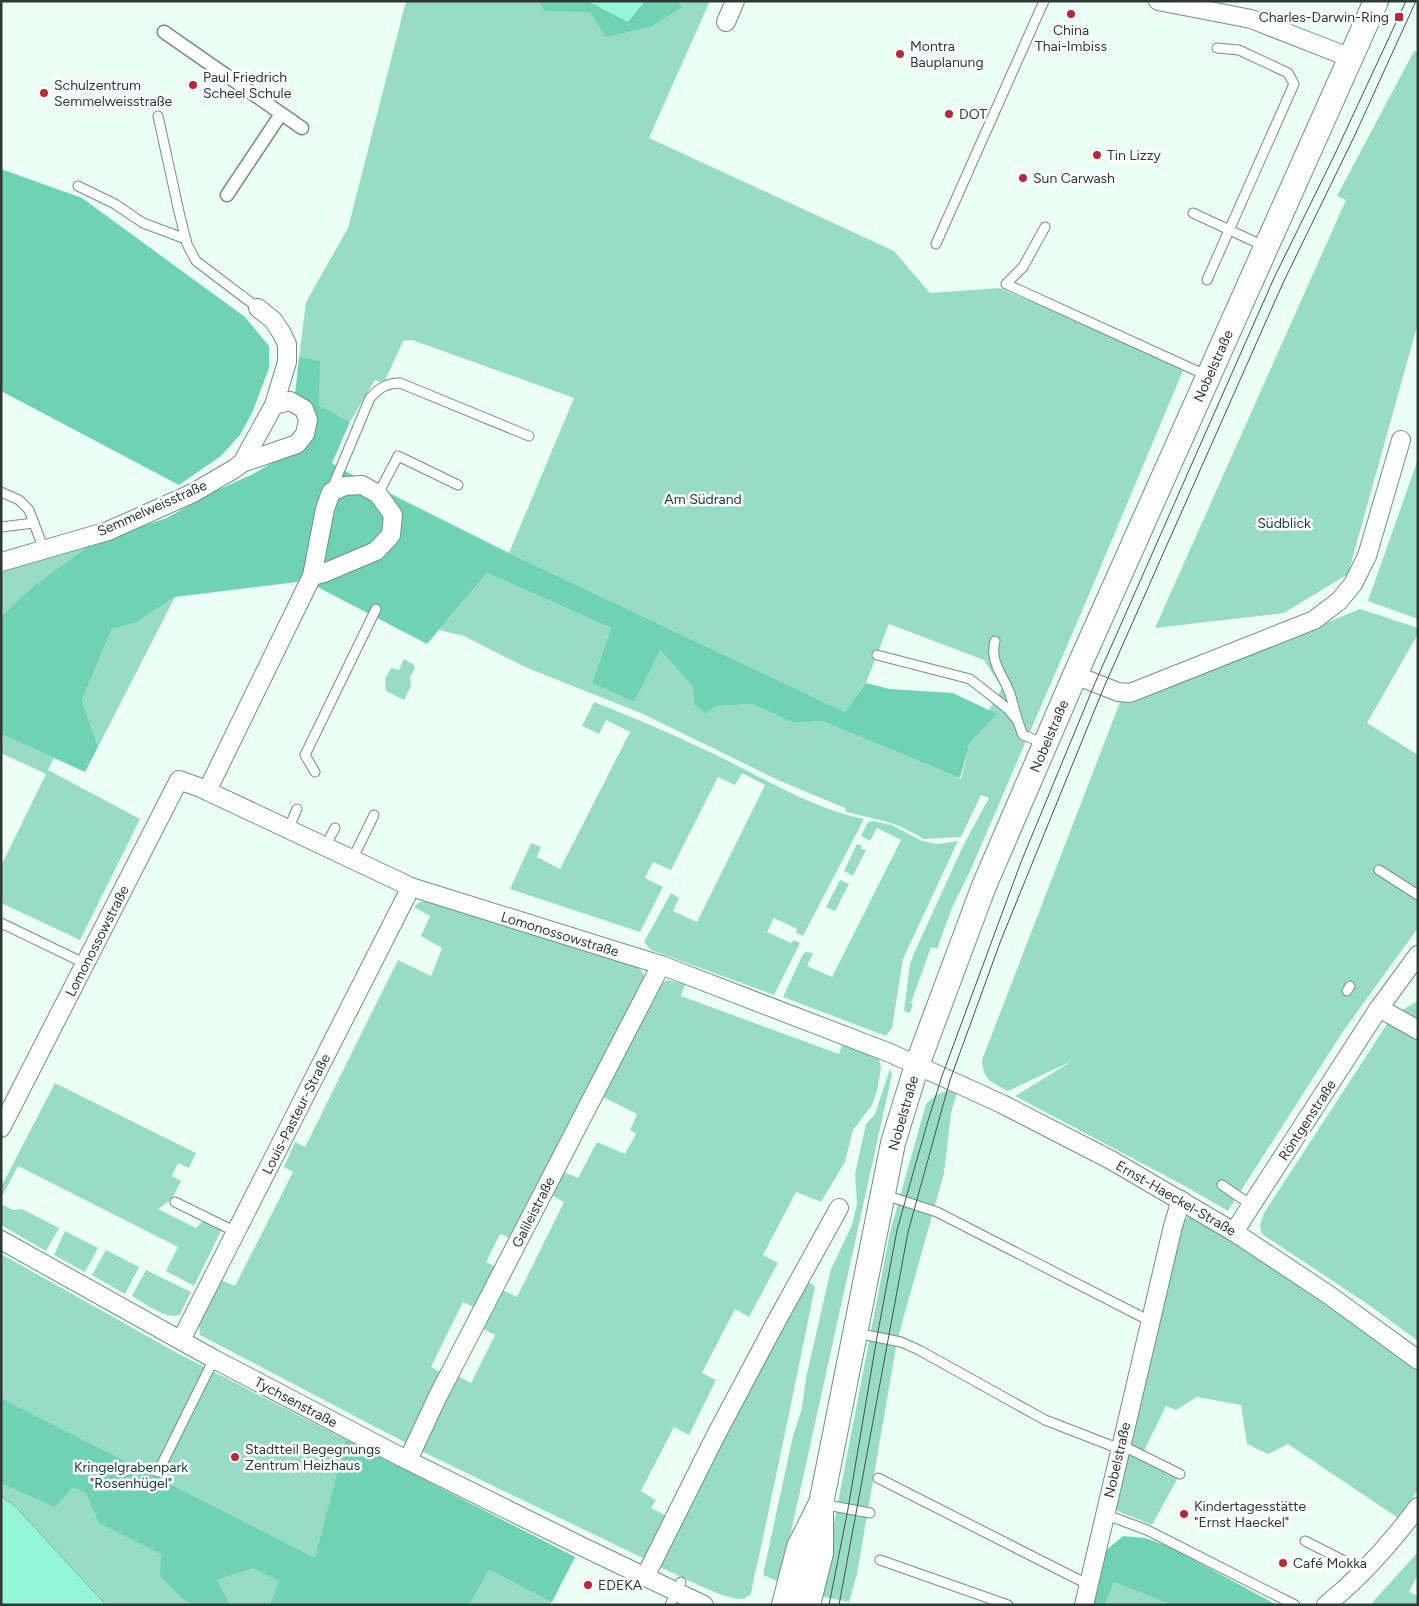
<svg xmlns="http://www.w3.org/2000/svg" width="1419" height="1606" viewBox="0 0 1419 1606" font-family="Figtree,sans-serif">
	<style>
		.green { fill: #98dcc6 }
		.forest { fill: #6fd2b5 }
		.water { fill: #94f6d8; stroke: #75bda7 }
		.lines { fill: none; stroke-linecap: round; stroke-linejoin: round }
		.service-casing { stroke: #718f85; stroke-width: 11 }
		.pedestrian-casing { stroke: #718f85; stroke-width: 15 }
		.minor-casing { stroke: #718f85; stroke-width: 20 }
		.secondary-casing { stroke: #718f85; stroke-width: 26 }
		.service { stroke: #fff; stroke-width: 9 }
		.pedestrian { stroke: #fff; stroke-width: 12 }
		.minor { stroke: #fff; stroke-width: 18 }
		.secondary { stroke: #fff; stroke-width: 24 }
		.tram { stroke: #45534e; stroke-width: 1 }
		.poi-dot { fill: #b92835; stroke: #fff; stroke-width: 2 }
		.labels { text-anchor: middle; stroke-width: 5; stroke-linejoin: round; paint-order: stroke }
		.poi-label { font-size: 14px; fill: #2c3934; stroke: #fff; text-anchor: start }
		.street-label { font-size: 14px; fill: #2c3934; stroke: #fff }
		.park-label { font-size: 14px; fill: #103d31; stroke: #fff }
	</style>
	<rect width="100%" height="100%" fill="#ebfff7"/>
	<g class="green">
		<polygon points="406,1 710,1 649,138 894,251 930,293 999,288 1185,366 1085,604 971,869 952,908 937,949 931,947 911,1003 913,1004 910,1013 904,1011 910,964 915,951 964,844 989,798 981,795 961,837 924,839 900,826 884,821 846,812 845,808 778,780 643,714 525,667 464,636 439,630 487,573 611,628 592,683 634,702 659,649 693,687 694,704 716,706 752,704 794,723 822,721 955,776 961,779 970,742 1002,688 984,660 889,624 866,683 845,712 509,553 574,398 412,340 403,341 384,383 375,380 350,422 319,405 299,357 306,302 348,228"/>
		<polygon points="1414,51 1418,52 1418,323 1348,574 1284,613 1155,628 1346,200 1337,196"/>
		<polygon points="1418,459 1418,619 1368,601"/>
		<polygon points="94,542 32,587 1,616 1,572"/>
		<polygon points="175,597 98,747 82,700 112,629 135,623"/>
		<path d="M1360,609l58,19v6l-51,89 51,32v173l-74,102 -116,181 -45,-26 -168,-89 57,-35 -64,30c-17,-9 -25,-11 -26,-31l138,-358 12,1z"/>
		<polygon points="404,659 413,664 415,667 410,678 411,686 404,700 386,691 385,679 391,668 399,670"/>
		<path d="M594,702c46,18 92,38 136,60 42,21 88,48 134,57l-61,117 -7,-3 1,-4 -23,-11 -7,14 24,11 3,-3 6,3 -26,52 -123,-45 -7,-8 27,-49 8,5 -6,13 24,11 68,-137 -23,-12 -7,12 -17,-8 -47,93 -18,-8 -8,16 18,9 -23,45 -130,-43 21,-46 10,4 -4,10 23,12 70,-137 -24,-12 -7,14 -17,-8z"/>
		<polygon points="1,734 54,758 48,770 140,819 80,940 1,903 1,866 46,774 1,753"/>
		<polygon points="873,821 892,825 922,841 938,844 958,841 903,959 892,1028 886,1036 783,997 803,954 806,952 813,953 807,966 832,977 901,840 877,828 870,841 861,836 868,822"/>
		<polygon points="857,844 862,846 861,849 866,850 853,876 844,871"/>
		<polygon points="840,880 849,884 835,911 826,907"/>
		<polygon points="429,901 639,968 645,976 646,983 514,1241 501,1234 499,1236 486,1262 498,1268 477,1309 463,1302 431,1367 444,1374 410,1445 200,1335 199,1326 221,1280 235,1286 293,1172 284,1167 295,1142 305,1147 398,960 431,976 442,948 421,936 430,916 414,907 420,902"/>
		<polygon points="668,980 685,984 681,996 839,1054 843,1043 879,1058 881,1068 877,1091 872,1105 853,1130 845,1162 821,1202 796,1192 763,1255 778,1263 749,1317 735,1309 702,1373 716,1380 689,1435 674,1427 641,1491 656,1500 651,1508 669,1517 645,1559 421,1451 456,1375 471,1383 495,1335 480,1327 501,1289 517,1297 564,1202 551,1195 564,1172 578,1178 597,1142 625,1154 636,1134 630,1130 637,1114 599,1095 657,989 662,983"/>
		<polygon points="1418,1001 1418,1341 1369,1305 1262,1234 1260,1225 1264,1213 1393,1015"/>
		<polygon points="890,1069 892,1075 891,1079 780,1582 763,1575 793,1436 802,1408 806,1378 831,1269 852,1225 857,1204 855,1174 866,1124 875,1114"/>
		<polygon points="55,1083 196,1153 189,1168 178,1163 172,1176 181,1181 172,1199 158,1209 196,1228 204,1220 222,1229 194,1286 166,1271 178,1247 18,1166 1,1198 1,1187"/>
		<polygon points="946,1091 957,1092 951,1113 944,1173 897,1341 857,1574 849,1602 820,1596 890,1232 926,1104 936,1095"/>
		<polygon points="1,1204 13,1210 22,1209 59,1228 46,1251 1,1225"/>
		<polygon points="1191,1216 1260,1259 1418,1369 1418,1490 1398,1518 1288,1444 1268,1454 1247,1444 1241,1405 1197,1397 1176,1410 1166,1406 1142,1455 1180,1474 1152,1525 1110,1508 1179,1222"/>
		<polygon points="65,1231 98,1248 85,1272 54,1255"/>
		<polygon points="106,1250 139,1267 125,1294 92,1275"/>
		<polygon points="1,1254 179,1354 575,1557 550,1605 1,1605"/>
		<path d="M146,1270l45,22 -11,22c-11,8 -37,-12 -48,-18z"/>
		<path d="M808,1282l7,4c-18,92 -38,184 -57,276l-3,10 -4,22c-3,2 -6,5 -10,5 -19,0 -62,-24 -81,-32l-1,-12z"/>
		<polygon points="1418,1552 1418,1574 1409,1592 1418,1596 1418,1605 1370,1605"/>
		<polygon points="1114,1582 1171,1605 1105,1605"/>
	</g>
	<g class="forest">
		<polygon points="539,1 678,1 682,7 652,26 606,37 590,12 544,11"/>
		<polygon points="1,169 82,198 245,317 269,346 269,368 253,411 240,435 221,456 179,485 1,391"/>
		<polygon points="299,357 320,361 319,405 350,422 332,463 343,470 509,553 845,712 866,683 890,689 953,693 997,714 970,742 960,778 822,721 794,723 752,704 716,706 706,713 694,704 693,687 660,650 634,702 592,683 611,628 487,573 427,644 306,581 175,597 135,623 112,629 82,700 98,747 85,772 1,734 1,616 32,587 94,542 167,518 209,494 253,474 310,440 317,420 306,404 295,395"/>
		<polygon points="1,1397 6,1401 315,1558 346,1440 575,1557 552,1602 489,1569 469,1605 270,1605 279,1581 253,1568 217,1580 230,1605 193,1605 182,1598 160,1576 161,1554 99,1523 86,1493 73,1487 55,1507 1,1483"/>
		<polygon points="1123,1536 1145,1538 1170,1547 1277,1605 1171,1605 1114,1582 1105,1605 1091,1605 1104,1552"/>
	</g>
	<g class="water">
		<polygon points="586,1 646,1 628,23"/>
		<polygon points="1,1496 15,1506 106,1605 1,1605"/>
	</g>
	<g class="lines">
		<g class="service-casing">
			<g id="service">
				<polyline points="158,116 179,212 187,244 196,261 258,308"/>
				<polyline points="78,186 115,204 143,223 186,239"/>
				<polyline points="1193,213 1266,247"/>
				<polyline points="1045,227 1023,267 1006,284 1208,376"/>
				<polyline points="936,244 1044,1"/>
				<polyline points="1207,280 1294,84 1288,73 1239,50 1217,48"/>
				<path d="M331,491l39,-93c9,-10 17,-15 30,-15l129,53"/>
				<polyline points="1,492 19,500 29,510 44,550"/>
				<polyline points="378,494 398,456 458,485"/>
				<polyline points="1,527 34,523"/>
				<path d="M995,641c-6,23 10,35 16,56 4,14 6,24 12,38l23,9"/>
				<polyline points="877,655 970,679 1008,709 1016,719"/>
				<polyline points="315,772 305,755 376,609"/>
				<polyline points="288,830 297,809"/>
				<polyline points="325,847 335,828"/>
				<polyline points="352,860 374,815"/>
				<polyline points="1379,870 1418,895"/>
				<polyline points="1,923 86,964"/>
				<polyline points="1347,991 1350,986"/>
				<polyline points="1222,1185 1251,1205"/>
				<polyline points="885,1195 937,1212 1150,1321"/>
				<polyline points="175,1202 236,1232"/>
				<polyline points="856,1333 901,1342 919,1350 1045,1420 1120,1449"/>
				<polyline points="1121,1445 1180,1474"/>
				<polyline points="158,1472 214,1359"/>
				<polyline points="878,1478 1089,1585"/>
				<polyline points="822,1504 870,1513"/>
				<polyline points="1104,1514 1147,1530 1295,1605"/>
				<polyline points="1305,1541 1364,1571"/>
				<polyline points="880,1560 1008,1605"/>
				<polyline points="670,1605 681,1582"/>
			</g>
		</g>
		<g class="pedestrian-casing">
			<g id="pedestrian">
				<polyline points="164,32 302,128"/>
				<polyline points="227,195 281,114"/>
			</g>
		</g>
		<g class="minor-casing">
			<g id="minor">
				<polyline points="1158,1 1251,19 1351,58"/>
				<polyline points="726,22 735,1"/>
				<polyline points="242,463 297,444 305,434 308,420 304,409 290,401 274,405"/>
				<polyline points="1,562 108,531 193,493 234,469 242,463 274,405 287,362 287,344 281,332 273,320 258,308"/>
				<polyline points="1075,675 1118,692 1130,693 1314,620 1339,601 1353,584 1367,556 1401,440"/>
				<polyline points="207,791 312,576 324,573 376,551 391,535 393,515 378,494 362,485 345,486 331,492 325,509 312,576"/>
				<polyline points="1379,1008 1418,1030"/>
				<polyline points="1,1128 179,780 201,788 411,887 661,965 890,1053 1002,1104 1111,1160 1234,1232 1329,1295 1418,1360"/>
				<polyline points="1234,1232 1379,1008 1418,955"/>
				<polyline points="1,1240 214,1359 403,1458 583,1547 704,1605"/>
				<polyline points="181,1340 411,887"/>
				<polyline points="408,1460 438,1396 661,965"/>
				<polyline points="645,1577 716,1435 776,1322 839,1208"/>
				<polyline points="1084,1605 1173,1226 1181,1200"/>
				<path d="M1326,1605c35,-28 65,-62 92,-98"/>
			</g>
		</g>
		<g class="secondary-casing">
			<g id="secondary">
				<polyline points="784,1605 799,1547 819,1507"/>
				<polyline points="808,1605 821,1553 821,1504 893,1143 917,1065 984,886 1075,675 1376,1"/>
			</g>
		</g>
		<use href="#service" class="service"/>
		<use href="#pedestrian" class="pedestrian"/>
		<use href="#minor" class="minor"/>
		<use href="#secondary" class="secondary"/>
		<g class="tram">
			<polyline points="829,1605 848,1509 877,1337 897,1230 927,1124 942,1076 1021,862 1095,683 1274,278 1334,156 1406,1"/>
			<polyline points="839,1605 908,1232 950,1080 1001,940 1104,687 1283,283 1354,137 1416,1"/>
		</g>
	</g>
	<g class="poi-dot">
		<circle cx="1071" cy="14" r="5"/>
		<rect x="1394" y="12" width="10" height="10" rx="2.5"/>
		<circle cx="900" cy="54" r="5"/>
		<circle cx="193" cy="85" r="5"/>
		<circle cx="44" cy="93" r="5"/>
		<circle cx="949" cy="114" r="5"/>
		<circle cx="1097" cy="155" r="5"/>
		<circle cx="1023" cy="178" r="5"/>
		<circle cx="235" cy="1457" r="5"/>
		<circle cx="1184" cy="1514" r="5"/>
		<circle cx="1283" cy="1563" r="5"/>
		<circle cx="588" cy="1585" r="5"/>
	</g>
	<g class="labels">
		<g class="poi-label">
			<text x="1389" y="22" text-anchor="end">Charles-Darwin-Ring</text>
			<text x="1071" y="35" text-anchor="middle">China<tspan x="1071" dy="16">Thai-Imbiss</tspan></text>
			<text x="910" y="51">Montra<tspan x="910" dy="16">Bauplanung</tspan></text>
			<text x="203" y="82">Paul Friedrich<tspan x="203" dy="16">Scheel Schule</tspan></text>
			<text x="54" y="90">Schulzentrum<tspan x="54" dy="16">Semmelweisstraße</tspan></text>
			<text x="959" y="119">DOT</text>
			<text x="1107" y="160">Tin Lizzy</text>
			<text x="1033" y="183">Sun Carwash</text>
			<text x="245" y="1454">Stadtteil Begegnungs<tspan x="245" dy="16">Zentrum Heizhaus</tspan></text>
			<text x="1194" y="1511">Kindertagesstätte<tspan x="1194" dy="16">"Ernst Haeckel"</tspan></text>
			<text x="1293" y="1568">Café Mokka</text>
			<text x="598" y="1590">EDEKA</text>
		</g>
		<g class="street-label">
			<text transform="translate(1213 366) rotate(-66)" y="5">Nobelstraße</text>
			<text transform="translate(152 508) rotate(-24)" y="5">Semmelweisstraße</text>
			<text transform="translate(1049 736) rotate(-67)" y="5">Nobelstraße</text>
			<text transform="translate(560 934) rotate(17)" y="5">Lomonossowstraße</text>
			<text transform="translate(97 941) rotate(-63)" y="5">Lomonossowstraße</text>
			<text transform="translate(903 1113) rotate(-74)" y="5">Nobelstraße</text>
			<text transform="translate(296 1114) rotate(-63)" y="5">Louis-Pasteur-Straße</text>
			<text transform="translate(1307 1120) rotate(-57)" y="5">Röntgenstraße</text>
			<text transform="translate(1176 1198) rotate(30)" y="5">Ernst-Haeckel-Straße</text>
			<text transform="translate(533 1212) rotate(-63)" y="5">Galileistraße</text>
			<text transform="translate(296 1402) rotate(28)" y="5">Tychsenstraße</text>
			<text transform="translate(1117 1460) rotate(-77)" y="5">Nobelstraße</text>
		</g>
		<g class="park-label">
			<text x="703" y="504">Am Südrand</text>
			<text x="1284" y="528">Südblick</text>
			<text x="131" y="1472">Kringelgrabenpark<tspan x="131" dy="16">"Rosenhügel"</tspan></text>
		</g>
	</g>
	<rect width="1419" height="1606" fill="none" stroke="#2c3934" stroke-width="5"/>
</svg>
